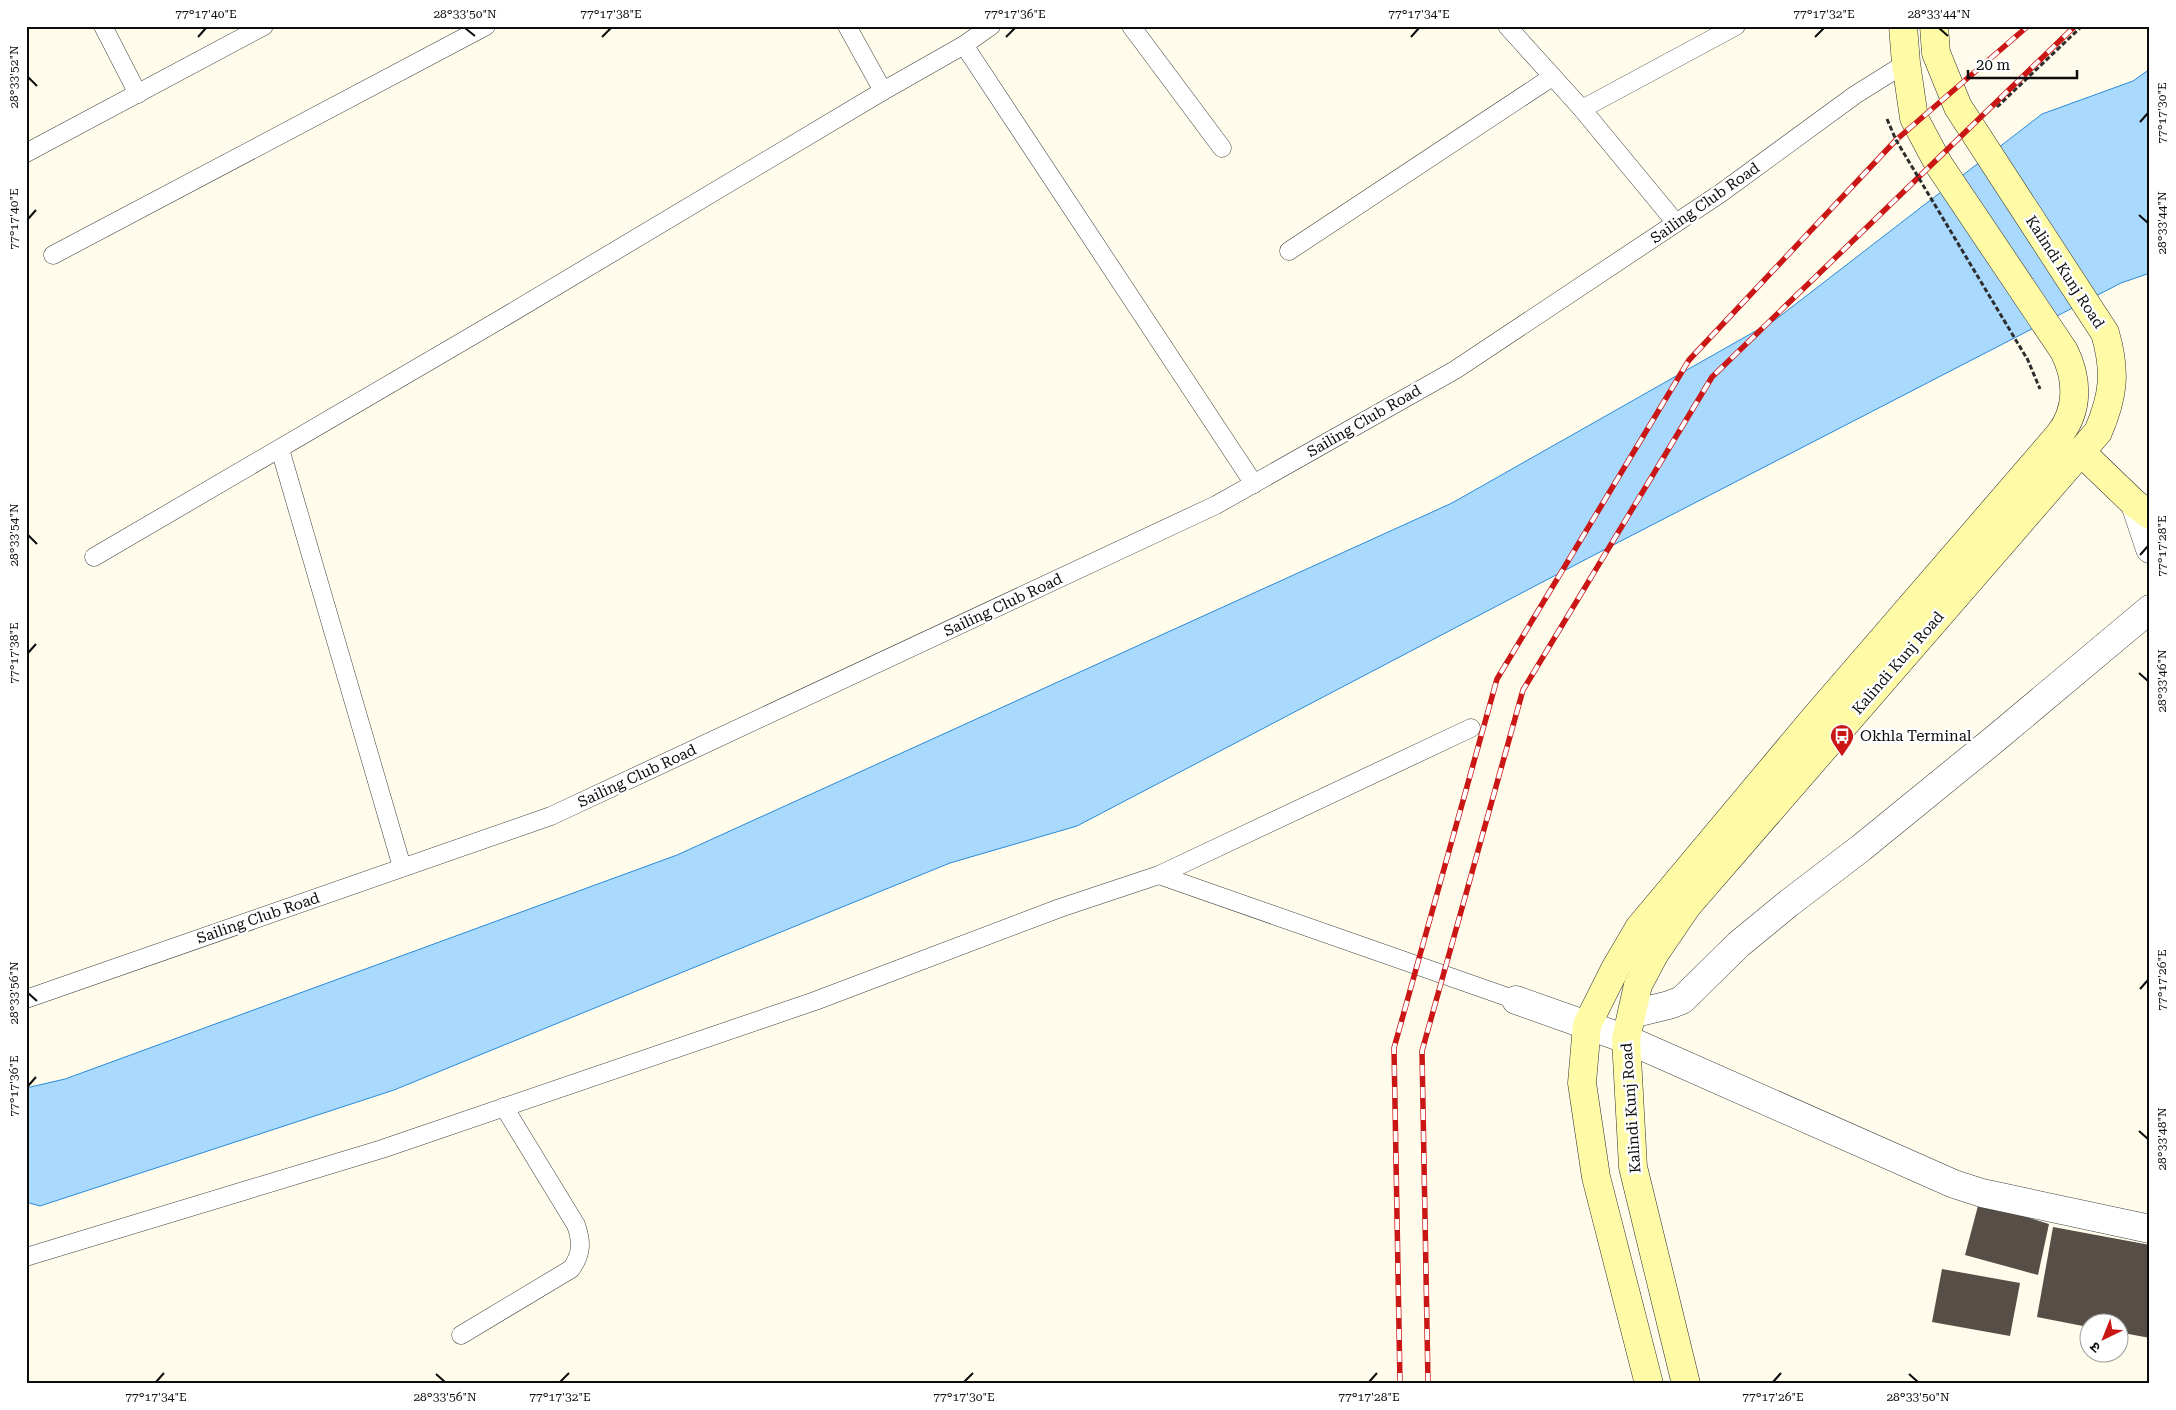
<svg xmlns="http://www.w3.org/2000/svg" width="2176" height="1410" viewBox="0 0 2176 1410" font-family="'Roboto Serif','Noto Sans Devanagari',serif">
	<style>
		.water { fill: #a9d9fd; stroke: #298adb }
		.building { fill: #564e47 }
		.lines { fill: none; stroke-linecap: round; stroke-linejoin: round }
		.lane-casing { stroke: #3f3f3f; stroke-width: 19 }
		.street-casing { stroke: #3f3f3f; stroke-width: 29 }
		.secondary-casing { stroke: #2e2e2e; stroke-width: 29 }
		.path { stroke: #2e2e2e; stroke-width: 3; stroke-dasharray: 5 2.5; stroke-linecap: butt }
		.lane { stroke: #fff; stroke-width: 18 }
		.street { stroke: #fff; stroke-width: 28 }
		.secondary { stroke: #fffaa6; stroke-width: 28 }
		.rail-casing { stroke: #ca1716; stroke-width: 5.5 }
		.rail { stroke: #fff; stroke-width: 4; stroke-dasharray: 11; stroke-linecap: butt }
		.path-bridge { stroke: #2e2e2e; stroke-width: 3; stroke-dasharray: 5 2.5; stroke-linecap: butt }
		.ticks { fill: none; stroke: #0c0c0c; stroke-width: 2 }
		.labels { text-anchor: middle; stroke-width: 5; stroke-linejoin: round; paint-order: stroke }
		.street-label { font-size: 15px; fill: #0c0c0c; stroke: #fff }
		.poi-label { font-size: 15px; fill: #0c0c0c; stroke: #fff; text-anchor: start }
		.neatline { fill: none; stroke: #0c0c0c; stroke-width: 2 }
		.ticks-label { font-size: 12px; text-anchor: middle; fill: #0c0c0c }
	</style>
	<rect width="100%" height="100%" fill="#fffceb"/>
	<polygon class="water" points="2150,69 2150,273 2121,283 1619,542 1077,826 950,863 394,1090 40,1206 26,1202 26,1088 65,1079 677,855 1452,503 1775,320 2042,114 2133,81"/>
	<g class="building">
		<polygon points="1979,1202 2049,1224 2038,1275 1965,1255"/>
		<polygon points="2053,1227 2150,1245 2150,1338 2118,1332 2118,1322 2088,1322 2088,1327 2037,1317"/>
		<polygon points="1942,1269 2020,1283 2010,1336 1932,1322"/>
	</g>
	<g class="lines">
		<g class="lane-casing">
			<g id="lane">
				<polyline points="103,26 138,94"/>
				<polyline points="847,26 883,91"/>
				<polyline points="1131,26 1222,148"/>
				<polyline points="1507,26 1582,109 1676,223"/>
				<polyline points="964,45 1254,484"/>
				<polyline points="1582,109 1736,26"/>
				<polyline points="26,153 264,26"/>
				<polyline points="1289,251 1552,77"/>
				<polyline points="53,255 486,26"/>
				<polyline points="280,449 402,867"/>
				<polyline points="94,557 501,319 883,91 964,45 991,26"/>
				<polyline points="1159,875 1516,1000"/>
				<polyline points="26,999 551,816 1216,505 1455,370 1721,193 1855,95 1906,63"/>
				<polyline points="26,1257 382,1149 815,1001 1060,908 1159,875 1471,728"/>
				<path d="M461,1335l110,-66c11,-15 11,-27 5,-44l-72,-118"/>
			</g>
		</g>
		<g class="street-casing">
			<g id="street">
				<polyline points="2135,504 2150,549"/>
				<polyline points="1516,1000 1626,1039 1954,1184 1982,1193 2150,1229"/>
				<polyline points="1632,1014 1669,1005 1682,1000 1739,944 1789,903 1861,848 1996,738 2150,609"/>
			</g>
		</g>
		<g class="secondary-casing">
			<g id="secondary">
				<polyline points="2080,451 2135,504 2150,515"/>
				<path d="M1649,1384l-53,-207 -14,-94 5,-58 28,-56 24,-41 174,-208 246,-285c20,-25 19,-56 5,-84l-125,-186 -25,-47 -8,-55 -3,-37"/>
				<path d="M1686,1384l-53,-217 -7,-128 12,-54 17,-32 32,-47 411,-474c16,-37 18,-61 7,-99l-147,-226 -22,-54 -2,-27"/>
			</g>
		</g>
		<g class="path">
			<polyline points="1997,107 2082,26"/>
			<polyline points="2027,358 2040,389"/>
		</g>
		<use href="#lane" class="lane"/>
		<use href="#street" class="street"/>
		<use href="#secondary" class="secondary"/>
		<g class="rail-casing">
			<g id="rail">
				<polyline points="1400,1384 1394,1048 1497,679 1689,360 1896,140 2028,26"/>
				<polyline points="1428,1384 1422,1051 1523,690 1712,377 2075,26"/>
			</g>
		</g>
		<use href="#rail" class="rail"/>
		<polyline class="path-bridge" points="1887,119 1896,140 2026,357"/>
	</g>
	<path class="ticks" d="M465,28l10,8M1939,28l9,8M198,37l8,-9M602,37l9,-9M1006,37l9,-9M1411,37l8,-9M1815,37l9,-9M28,77l9,9M2140,122l8,-9M2139,215l9,8M28,219l8,-9M28,535l9,9M2140,555l8,-9M28,653l8,-9M2139,673l9,8M2140,989l8,-9M28,993l9,8M28,1086l8,-9M2139,1131l9,8M436,1374l9,8M1909,1374l9,8M156,1382l8,-9M560,1382l9,-9M964,1382l9,-9M1369,1382l8,-9M1773,1382l8,-9"/>
	<defs>
		<g id="bus-pin" transform="scale(1.25)"><path d="M0 17L-7.5 6A9.5 9.5 0 1 1 7.5 6Z" fill="#ca1716" stroke="#fff"/><path d="M-5-6H5V4H4V6H2V4H-2V6H-4V4H-5ZM-3.5-4V0h7V-4ZM-3.5 1.2v1.5H-2V1.2ZM2 1.2v1.5H3.5V1.2Z" fill="#fff"/></g>
	</defs>
	<g fill-rule="evenodd">
		<use href="#bus-pin" x="1842" y="736"/>
	</g>
	<g class="labels">
		<g class="street-label">
			<text transform="translate(1705 203) rotate(-35)" y="5">Sailing Club Road</text>
			<text transform="translate(2065 272) rotate(57)" y="5">Kalindi Kunj Road</text>
			<text transform="translate(1364 421) rotate(-30)" y="5">Sailing Club Road</text>
			<text transform="translate(1003 605) rotate(-25)" y="5">Sailing Club Road</text>
			<text transform="translate(1898 663) rotate(-49)" y="5">Kalindi Kunj Road</text>
			<text transform="translate(637 776) rotate(-25)" y="5">Sailing Club Road</text>
			<text transform="translate(258 918) rotate(-19)" y="5">Sailing Club Road</text>
			<text transform="translate(1631 1108) rotate(-94)" y="5">Kalindi Kunj Road</text>
		</g>
		<g class="poi-label">
			<text x="1860" y="741">Okhla Terminal</text>
		</g>
	</g>
	<rect width="2176" height="1410" fill="none" stroke="#ffffff" stroke-width="55"/>
	<g transform="translate(2104 1338) rotate(223)"><circle r="24" fill="#ffffff" stroke="#9e9e9e"/>
	<path d="M0-4L9 19L0 12L-9 19Z" fill="#ca1716"/>
	<text y="-8" font-size="14" font-weight="bold" text-anchor="middle" fill="#0c0c0c">उ</text>
	</g>
	<path d="M1968 70v8h109v-8" fill="none" stroke="#0c0c0c" stroke-width="2.5"/>
	<text x="1976" y="70" font-size="15" fill="#0c0c0c" stroke="#ffffff" stroke-width="4" paint-order="stroke">20 m</text>
	<rect x="28" y="28" width="2120" height="1354" class="neatline"/>
	<g class="ticks-label">
		<text x="206" y="18">77°17'40"E</text>
		<text x="465" y="18">28°33'50"N</text>
		<text x="611" y="18">77°17'38"E</text>
		<text x="1015" y="18">77°17'36"E</text>
		<text x="1419" y="18">77°17'34"E</text>
		<text x="1824" y="18">77°17'32"E</text>
		<text x="1939" y="18">28°33'44"N</text>
		<text transform="translate(14 77) rotate(-90)" y="4">28°33'52"N</text>
		<text transform="translate(2162 113) rotate(-90)" y="4">77°17'30"E</text>
		<text transform="translate(14 219) rotate(-90)" y="4">77°17'40"E</text>
		<text transform="translate(2162 223) rotate(-90)" y="4">28°33'44"N</text>
		<text transform="translate(14 535) rotate(-90)" y="4">28°33'54"N</text>
		<text transform="translate(2162 546) rotate(-90)" y="4">77°17'28"E</text>
		<text transform="translate(14 653) rotate(-90)" y="4">77°17'38"E</text>
		<text transform="translate(2162 681) rotate(-90)" y="4">28°33'46"N</text>
		<text transform="translate(2162 980) rotate(-90)" y="4">77°17'26"E</text>
		<text transform="translate(14 993) rotate(-90)" y="4">28°33'56"N</text>
		<text transform="translate(14 1086) rotate(-90)" y="4">77°17'36"E</text>
		<text transform="translate(2162 1139) rotate(-90)" y="4">28°33'48"N</text>
		<text x="156" y="1401">77°17'34"E</text>
		<text x="445" y="1401">28°33'56"N</text>
		<text x="560" y="1401">77°17'32"E</text>
		<text x="964" y="1401">77°17'30"E</text>
		<text x="1369" y="1401">77°17'28"E</text>
		<text x="1773" y="1401">77°17'26"E</text>
		<text x="1918" y="1401">28°33'50"N</text>
	</g>
</svg>
